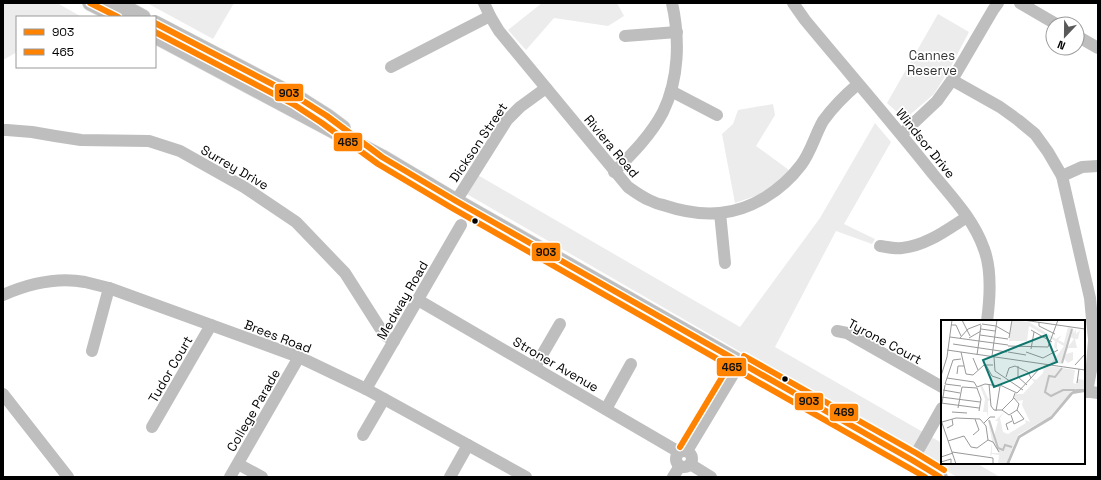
<svg xmlns="http://www.w3.org/2000/svg" width="1101" height="480" viewBox="0 0 1101 480" font-family="'Space Grotesk',sans-serif">
	<style>
		.green { fill: #ececec }
		.lines { fill: none; stroke-linecap: round; stroke-linejoin: round }
		.major-casing { stroke: #dbdbdb; stroke-width: 16 }
		.minor { stroke: #bebebe; stroke-width: 12 }
		.major { stroke: #bebebe; stroke-width: 15 }
		.bus-1-casing { stroke: #fff; stroke-width: 9 }
		.bus-2-casing { stroke: #fff; stroke-width: 9 }
		.bus-3-casing { stroke: #fff; stroke-width: 9 }
		.bus-1 { stroke: #ff8200; stroke-width: 6 }
		.bus-2 { stroke: #ff8200; stroke-width: 6 }
		.bus-3 { stroke: #ff8200; stroke-width: 6 }
		.bus-dot { fill: #000; stroke: #fff; stroke-width: 1.5 }
		.labels { text-anchor: middle; stroke-width: 3.5; stroke-linejoin: round; paint-order: stroke }
		.park-label { font-size: 13px; fill: #333; stroke: #fff }
		.street-label { font-size: 13px; fill: #000; stroke: #fff }
		.inset-river { fill: none; stroke: #bfbfbf; stroke-width: 2 }
		.inset-road { fill: none; stroke: #999; stroke-width: 1 }
		.view { fill: #0f766e; fill-opacity: 0.15; stroke: #0f766e; stroke-width: 2 }
		.inset-edge { fill: none; stroke: #000; stroke-width: 2 }
		.line-badge { stroke: #fff; stroke-width: 1.5 }
		.pale-badge-label { font-size: 11px; text-anchor: middle; font-weight: bold; fill: #111 }
	</style>
	<rect width="100%" height="100%" fill="#fff"/>
	<g class="green">
		<polygon points="3,3 57,3 82,17 17,17 17,52 3,60"/>
		<polygon points="147,3 234,3 213,39"/>
		<polygon points="542,3 617,3 624,16 608,26 554,18 526,50 508,30"/>
		<polygon points="938,14 969,32 949,70 934,94 905,119 887,103"/>
		<polygon points="773,104 775,115 756,146 789,170 775,185 758,195 735,203 722,134 733,124 738,110"/>
		<polygon points="875,123 891,142 844,224 875,239 872,244 836,231 775,347 942,443 942,463 976,463 1000,477 957,477 465,193 476,174 740,327 820,218"/>
	</g>
	<g class="lines">
		<g class="major-casing">
			<g id="major">
				<polyline points="90,3 118,17"/>
				<polyline points="117,3 143,17"/>
				<polyline points="155,23 297,97 327,116 343,128"/>
				<polyline points="155,36 382,157 456,201 912,460 940,477"/>
			</g>
		</g>
		<g class="minor">
			<path d="M484,3l6,13 9,15 129,156c7,5 14,10 21,13 4,2 9,4 14,5 18,6 38,10 57,8 32,-3 62,-23 81,-48 10,-13 14,-30 22,-44 10,-14 22,-26 35,-37"/>
			<path d="M793,3l12,17c43,52 87,102 128,154 19,23 41,46 51,75 8,21 6,50 3,72"/>
			<polyline points="1020,3 1056,24"/>
			<polyline points="625,36 677,32"/>
			<polyline points="1077,36 1098,48"/>
			<polyline points="391,67 490,16"/>
			<polyline points="952,80 1000,107 1018,120 1035,134 1048,152 1062,176 1090,298 1094,340 1092,365 1087,392"/>
			<polyline points="671,91 717,115"/>
			<polyline points="3,130 7,130 32,132 55,136 81,140 149,141 180,151 244,187 296,222 345,273 380,328 386,336 394,341"/>
			<polyline points="902,134 937,101 952,80 993,10 998,3"/>
			<path d="M614,172c18,-18 37,-37 49,-60 16,-33 17,-73 9,-109"/>
			<polyline points="1062,176 1082,167 1098,166"/>
			<polyline points="456,201 507,120 520,107 546,88"/>
			<polyline points="720,213 725,263"/>
			<path d="M880,246c7,1 15,3 22,2 24,-2 46,-19 65,-31"/>
			<path d="M3,295c25,-11 54,-18 82,-13 8,2 16,4 24,6l190,69 67,32 160,88"/>
			<polyline points="418,300 679,452"/>
			<polyline points="837,331 847,333 942,387"/>
			<polyline points="92,351 109,288"/>
			<polyline points="535,367 560,324"/>
			<polyline points="366,389 461,225"/>
			<polyline points="1084,391 1098,393"/>
			<polyline points="3,394 68,477"/>
			<polyline points="606,409 631,364"/>
			<polyline points="152,427 211,325"/>
			<polyline points="363,435 384,399"/>
			<circle cx="684" cy="459" r="8"/>
			<polyline points="687,451 740,363"/>
			<polyline points="912,460 920,447 942,408"/>
			<polyline points="238,464 262,477"/>
			<polyline points="690,464 711,477"/>
			<polyline points="230,477 299,357"/>
			<polyline points="450,477 468,445"/>
			<polyline points="673,477 680,466"/>
		</g>
		<use href="#major" class="major"/>
		<g class="bus-1-casing">
			<g id="bus-1">
				<polyline points="90,3 118,17"/>
				<polyline points="155,23 297,97 327,116 382,157 456,201 912,460 940,477"/>
			</g>
		</g>
		<g class="bus-2-casing">
			<polyline id="bus-2" points="155,32 293,104 322,123 378,164 452,208 925,477"/>
		</g>
		<g class="bus-3-casing">
			<g id="bus-3">
				<polyline points="744,356 916,453 944,470"/>
				<polyline points="680,447 733,359"/>
			</g>
		</g>
		<use href="#bus-1" class="bus-1"/>
		<use href="#bus-2" class="bus-2"/>
		<use href="#bus-3" class="bus-3"/>
	</g>
	<g class="bus-dot">
		<circle cx="475" cy="221" r="3.5"/>
		<circle cx="785" cy="379" r="3.5"/>
	</g>
	<g class="labels">
		<g class="park-label">
			<text x="932" y="60">Cannes<tspan x="932" dy="15">Reserve</tspan></text>
		</g>
		<g class="street-label">
			<text transform="translate(478 142) rotate(-56)" y="5">Dickson Street</text>
			<text transform="translate(926 143) rotate(51)" y="5">Windsor Drive</text>
			<text transform="translate(612 146) rotate(50)" y="5">Riviera Road</text>
			<text transform="translate(235 167) rotate(30)" y="5">Surrey Drive</text>
			<text transform="translate(402 300) rotate(-60)" y="5">Medway Road</text>
			<text transform="translate(278 336) rotate(21)" y="5">Brees Road</text>
			<text transform="translate(885 341) rotate(28)" y="5">Tyrone Court</text>
			<text transform="translate(556 364) rotate(30)" y="5">Stroner Avenue</text>
			<text transform="translate(170 369) rotate(-60)" y="5">Tudor Court</text>
			<text transform="translate(253 410) rotate(-60)" y="5">College Parade</text>
		</g>
	</g>
	<g transform="translate(941 320)">
		<rect width="144" height="144" fill="#fff"/>
		<path d="M71,0l17,2 27,17 6,-4 -4,5 6,3 4,-16 5,1 -5,19 6,-8 -3,-2 2,-8 1,4 2,-4v5l4,-4 -2,9h-3l2,9h-9l-2,6 7,-2v8l-5,3 -4,-4 -1,5 -17,-2h6l12,-16 -7,-4v8l-3,-3 1,-6 -26,-15 -2,15h-18zM103,45l31,5 -2,13 3,1 2,-5 7,1v9l-14,3 -20,24 -33,19 -12,29h-8l1,-9 -7,-1 -2,3 2,-15v11h7l-7,-12 -4,-21 6,16 4,-15h-3l9,-9 -4,6 3,14 5,2 18,-11 -1,-3 5,2 -8,-17 1,-5 -5,1 -4,-3 1,-4h8l11,-12 -3,-4 5,2 7,-7zM41,65l6,13 3,2 -3,1v17l-1,-6h-4l2,-13 -5,-13z" fill="#ececec"/>
		<path d="M135,69h9v3l-12,2 -21,25 -32,19 -11,26h-3l12,-28 33,-20 19,-23z" fill="#bfbfbf"/>
		<path class="inset-river" d="M121,43l10,-34M121,48l-7,9 -6,-1 -4,16 6,4 12,-6h12M48,100l9,28 5,2 2,-5 7,2"/>
		<path class="inset-road" d="M21,0l8,16M82,0l62,9M98,2v4l16,8M41,4l14,2 14,8M10,5h5l5,11M40,9l14,2M90,10l21,12M39,15l28,4M9,17l29,4M19,18l8,-9 13,-5M28,18l12,-7M68,18l3,-18M38,21l29,4M38,21l2,-16M12,24l54,8M67,26l40,1 10,-27M90,29l3,-17M6,30l138,20M20,32l5,22 7,1 11,-10h9M67,32l18,3M85,32l17,6 15,-8M36,35l2,-14M51,36l5,-36M53,37l1,14 28,19M32,38l5,12M20,39l-8,1 -8,24 16,2M45,45l6,11 9,3M134,45l10,-11M77,46v11l9,8M16,54l1,-8h6M0,56l6,-19 5,-37M6,58l27,4 3,5M90,58l8,-9M136,63l2,-14M48,64l2,22 3,4h8l11,-11 2,-6M59,65l17,8 14,-15 -3,-6 -13,-6 -6,2 -3,9M21,67l15,1M36,67l8,-3 14,2M36,68l4,11 -2,12M2,70l17,3M0,77l39,5M0,83l38,5M1,83l3,-18M17,88l4,-21M61,90l7,5 8,-5 2,-6 -5,-6M55,91l4,-25M11,92l15,1M70,95l3,9 10,-5 -7,-9M0,100l15,44M1,102l14,-4 24,1 6,7 2,14M43,103l6,-6h5M6,108l6,-3 -1,-6M67,110l-2,-6 6,-3M32,115l6,-5 -4,-11M47,120l5,2 6,10M7,121l16,-5 7,11 6,1 11,-8M11,132l41,6v6M0,137l12,-4M0,142l10,-3v5"/>
		<path class="view" d="M105,15l11,27 -63,25 -11,-27z"/>
		<rect width="144" height="144" class="inset-edge"/>
	</g>
	<g class="line-badge">
		<rect x="274" y="83" width="30" height="19" rx="4" fill="#ff8200"/>
		<rect x="333" y="132" width="30" height="20" rx="4" fill="#ff8200"/>
		<rect x="531" y="242" width="30" height="20" rx="4" fill="#ff8200"/>
		<rect x="716" y="357" width="31" height="20" rx="4" fill="#ff8200"/>
		<rect x="794" y="392" width="30" height="19" rx="4" fill="#ff8200"/>
		<rect x="829" y="403" width="30" height="19" rx="4" fill="#ff8200"/>
	</g>
	<g class="pale-badge-label">
		<text x="289" y="97">903</text>
		<text x="348" y="146">465</text>
		<text x="546" y="256">903</text>
		<text x="732" y="371">465</text>
		<text x="809" y="405">903</text>
		<text x="844" y="416">469</text>
	</g>
	<rect width="1101" height="480" fill="none" stroke="#000000" stroke-width="8"/>
	<rect x="16" y="16" width="140" height="52" fill="#ffffff" stroke="#999999"/>
	<rect x="24" y="29" width="20" height="6" fill="#ff8200" stroke="#999999"/>
	<text x="52" y="36" font-size="12" fill="#000000">903</text>
	<rect x="24" y="49" width="20" height="6" fill="#ff8200" stroke="#999999"/>
	<text x="52" y="56" font-size="12" fill="#000000">465</text>
	<g transform="translate(1065 36) rotate(202)"><circle r="19" fill="#ffffff" stroke="#999999"/>
	<path d="M0-3L7 15L0 10L-7 15Z" fill="#595959"/>
	<text y="-6" font-size="11" font-weight="bold" text-anchor="middle" fill="#000000">N</text>
	</g>
</svg>
